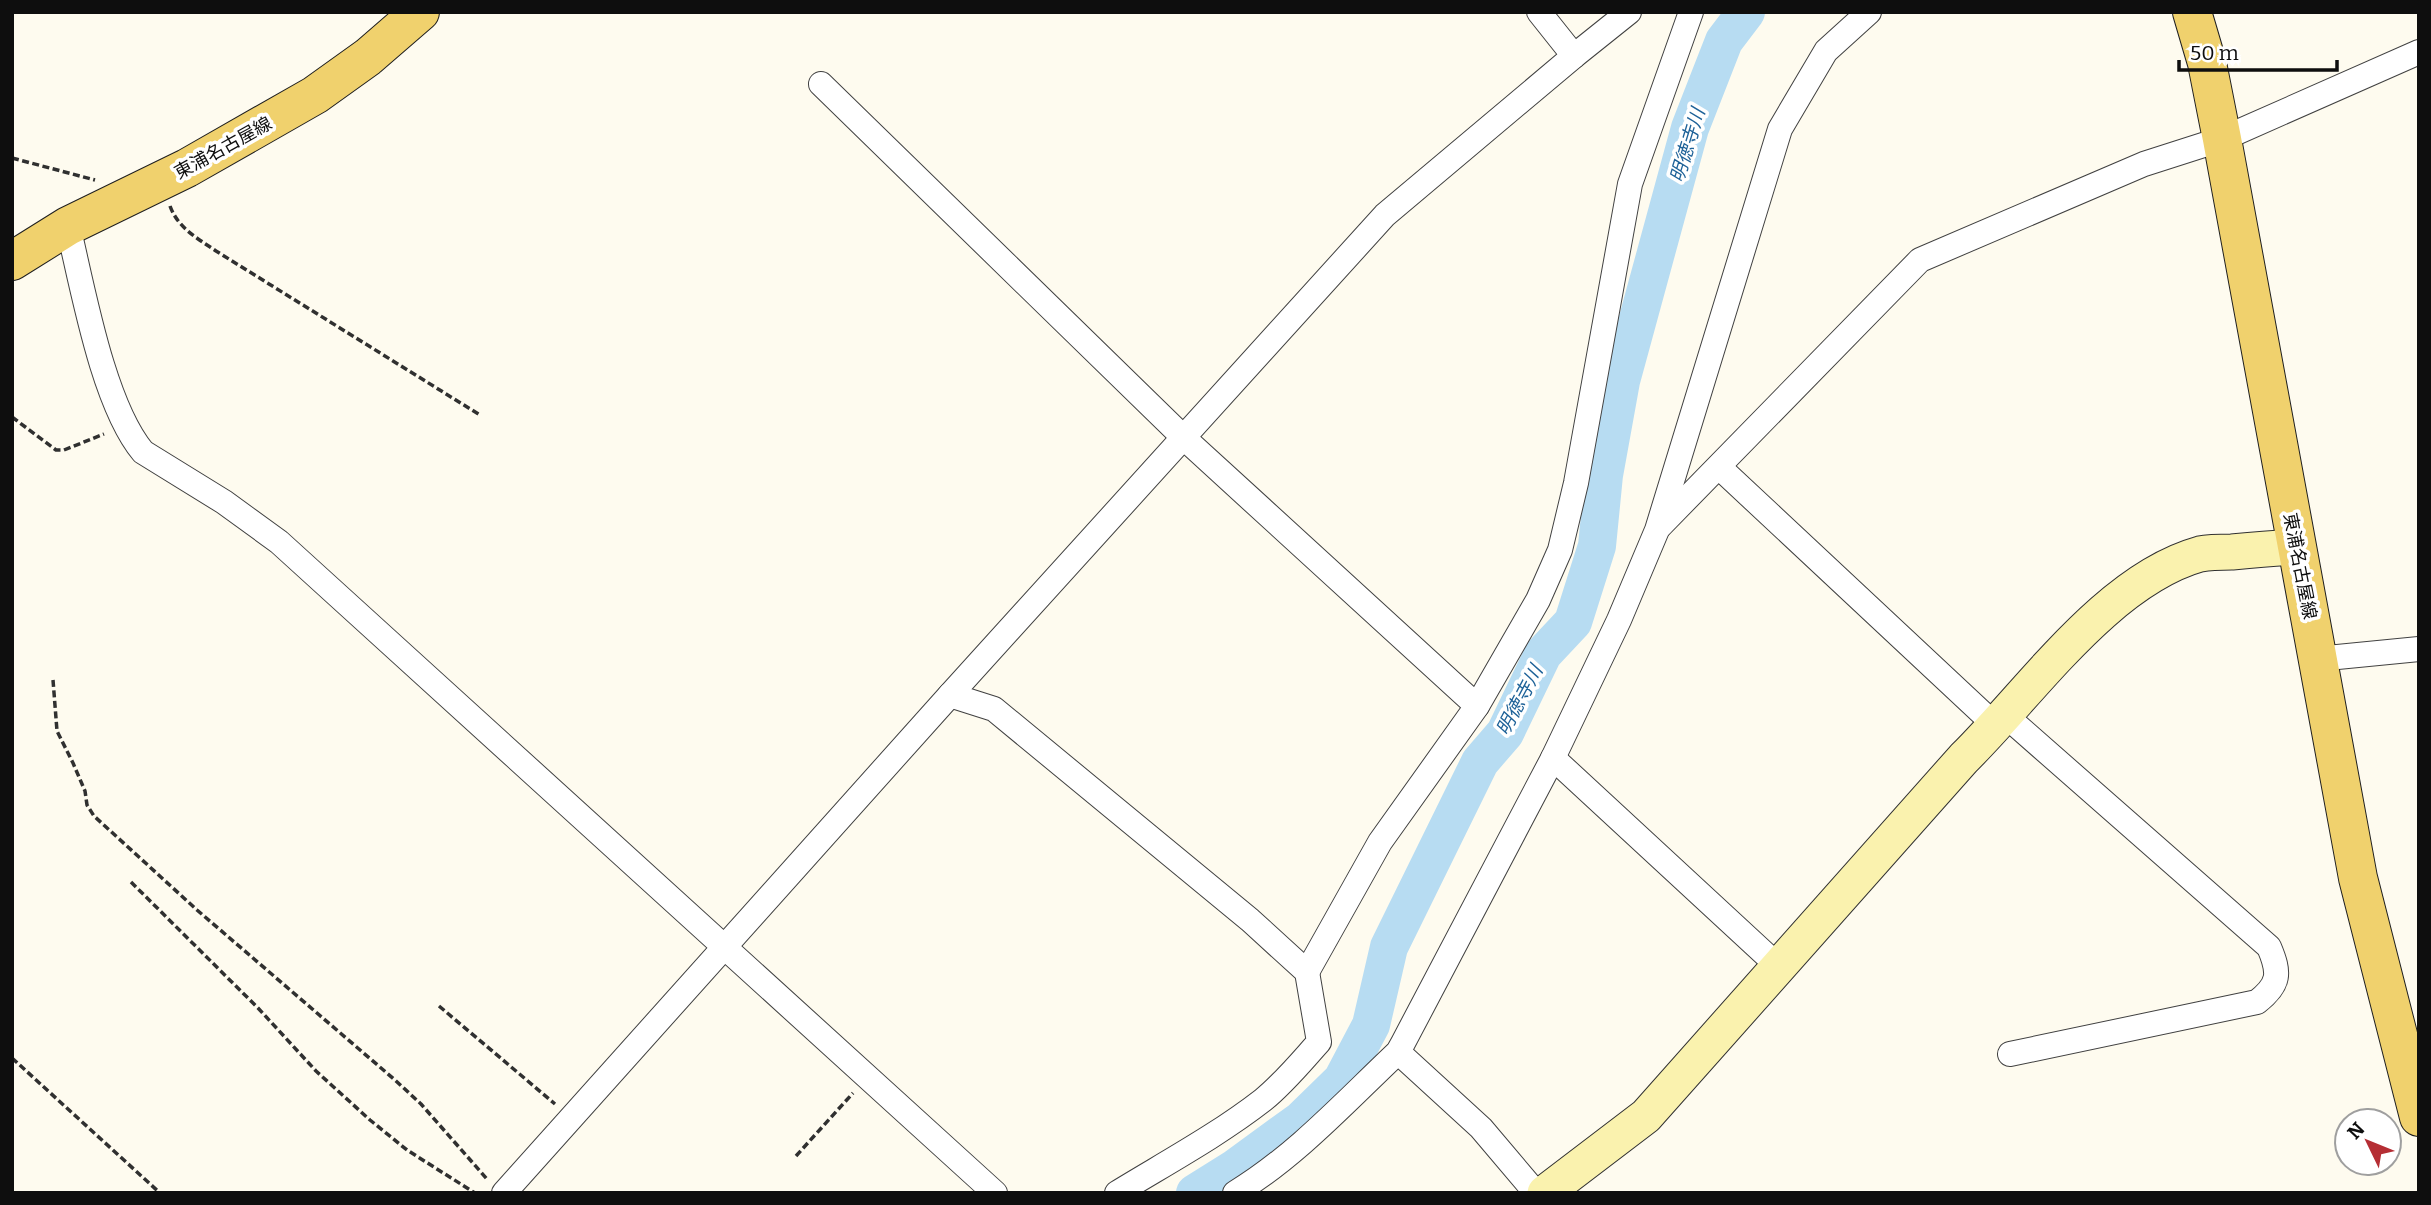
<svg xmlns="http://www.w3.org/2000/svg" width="2431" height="1205" viewBox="0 0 2431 1205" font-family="Bitter,'Noto Sans JP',serif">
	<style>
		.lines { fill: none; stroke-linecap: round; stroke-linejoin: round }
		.river { stroke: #b7dcf2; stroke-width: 38 }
		.street-casing { stroke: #414141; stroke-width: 26 }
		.secondary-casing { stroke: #303030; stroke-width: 37 }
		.primary-casing { stroke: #1f1f1f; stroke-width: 40 }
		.path { stroke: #303030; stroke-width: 3.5; stroke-dasharray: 7 3.5; stroke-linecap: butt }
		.street { stroke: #fff; stroke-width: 24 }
		.secondary { stroke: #faf2ae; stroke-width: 35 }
		.primary { stroke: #f0d16d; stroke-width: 38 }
		.labels { text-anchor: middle; stroke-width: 7; stroke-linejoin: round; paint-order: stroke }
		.street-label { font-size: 18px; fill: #0e0e0e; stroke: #fff }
		.water-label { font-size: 19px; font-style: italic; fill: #1e6298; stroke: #fff }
	</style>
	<rect width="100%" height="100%" fill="#fefbef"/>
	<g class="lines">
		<polyline class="river" points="1195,1193 1235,1168 1301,1120 1342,1080 1371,1025 1389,947 1480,762 1505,733 1543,654 1573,622 1597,546 1604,475 1621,381 1690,128 1724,41 1746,12"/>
		<g class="street-casing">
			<g id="street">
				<polyline points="1539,12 1574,56"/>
				<polyline points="821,84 1184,438 1477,706"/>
				<path d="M68,226c15,63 35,178 75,226l81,50 55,40 716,651"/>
				<polyline points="1719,467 1996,726"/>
				<polyline points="1660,526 1920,260 2144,164 2222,139 2419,52"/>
				<polyline points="2317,659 2419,649"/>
				<path d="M950,695l44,14 256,211 57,52 12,70c-18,20 -35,41 -56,58 -45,35 -97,63 -146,93"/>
				<path d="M2006,716l263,231c11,26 11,37 -12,55l-247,52"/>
				<polyline points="1553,758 1778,966"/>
				<polyline points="1307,972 1380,842 1477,706 1538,600 1560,550 1576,483 1630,184 1691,12"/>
				<polyline points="1398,1052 1481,1128 1536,1193"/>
				<polyline points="504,1193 950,695 1385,215 1574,56 1629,12"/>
				<path d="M1235,1193c61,-37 111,-92 163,-141l5,-9 150,-285 66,-138 38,-90 123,-401 46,-78 43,-39"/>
			</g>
		</g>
		<g class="secondary-casing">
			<path id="secondary" d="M1545,1193l101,-77 318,-358c67,-66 143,-178 236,-204 10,-2 22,-2 32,-2 21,-2 43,-4 64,-5"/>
		</g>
		<g class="primary-casing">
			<g id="primary">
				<polyline points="2192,12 2207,63 2222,139 2358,878 2419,1117"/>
				<polyline points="12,261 68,226 187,168 315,95 368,57 420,12"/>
			</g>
		</g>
		<g class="path">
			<polyline points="12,158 95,180"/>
			<path d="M170,206c8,22 27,32 46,45l264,164"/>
			<polyline points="12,417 56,450 64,450 104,434"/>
			<polyline points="53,680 57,731 73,763 85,791 87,805 94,816 197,910 395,1080 421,1104 487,1179"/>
			<polyline points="131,882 258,1008 316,1071 370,1120 407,1150 475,1193"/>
			<polyline points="439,1006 555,1104"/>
			<polyline points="12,1058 160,1193"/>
			<polyline points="796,1156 853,1093"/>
		</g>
		<use href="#street" class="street"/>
		<use href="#secondary" class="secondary"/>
		<use href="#primary" class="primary"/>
	</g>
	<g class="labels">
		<g class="street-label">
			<text transform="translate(223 148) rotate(-29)" y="6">東浦名古屋線</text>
			<text transform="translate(2300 566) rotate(79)" y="6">東浦名古屋線</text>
		</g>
		<g class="water-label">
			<text transform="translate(1687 145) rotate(-73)" y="7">明徳寺川</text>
			<text transform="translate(1519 700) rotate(-62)" y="7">明徳寺川</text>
		</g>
	</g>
	<rect width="2431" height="1205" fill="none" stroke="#0e0e0e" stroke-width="28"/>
	<g transform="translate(2368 1142) rotate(313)"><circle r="33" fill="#ffffff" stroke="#9f9f9f" stroke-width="2"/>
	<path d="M0-5L12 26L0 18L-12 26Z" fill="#b52e34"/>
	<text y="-10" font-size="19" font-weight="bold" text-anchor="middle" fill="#0e0e0e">N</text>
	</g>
	<path d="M2179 60v10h158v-10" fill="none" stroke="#0e0e0e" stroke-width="3.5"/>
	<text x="2190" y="60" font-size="21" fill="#0e0e0e" stroke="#ffffff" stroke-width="5" paint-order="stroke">50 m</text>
</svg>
